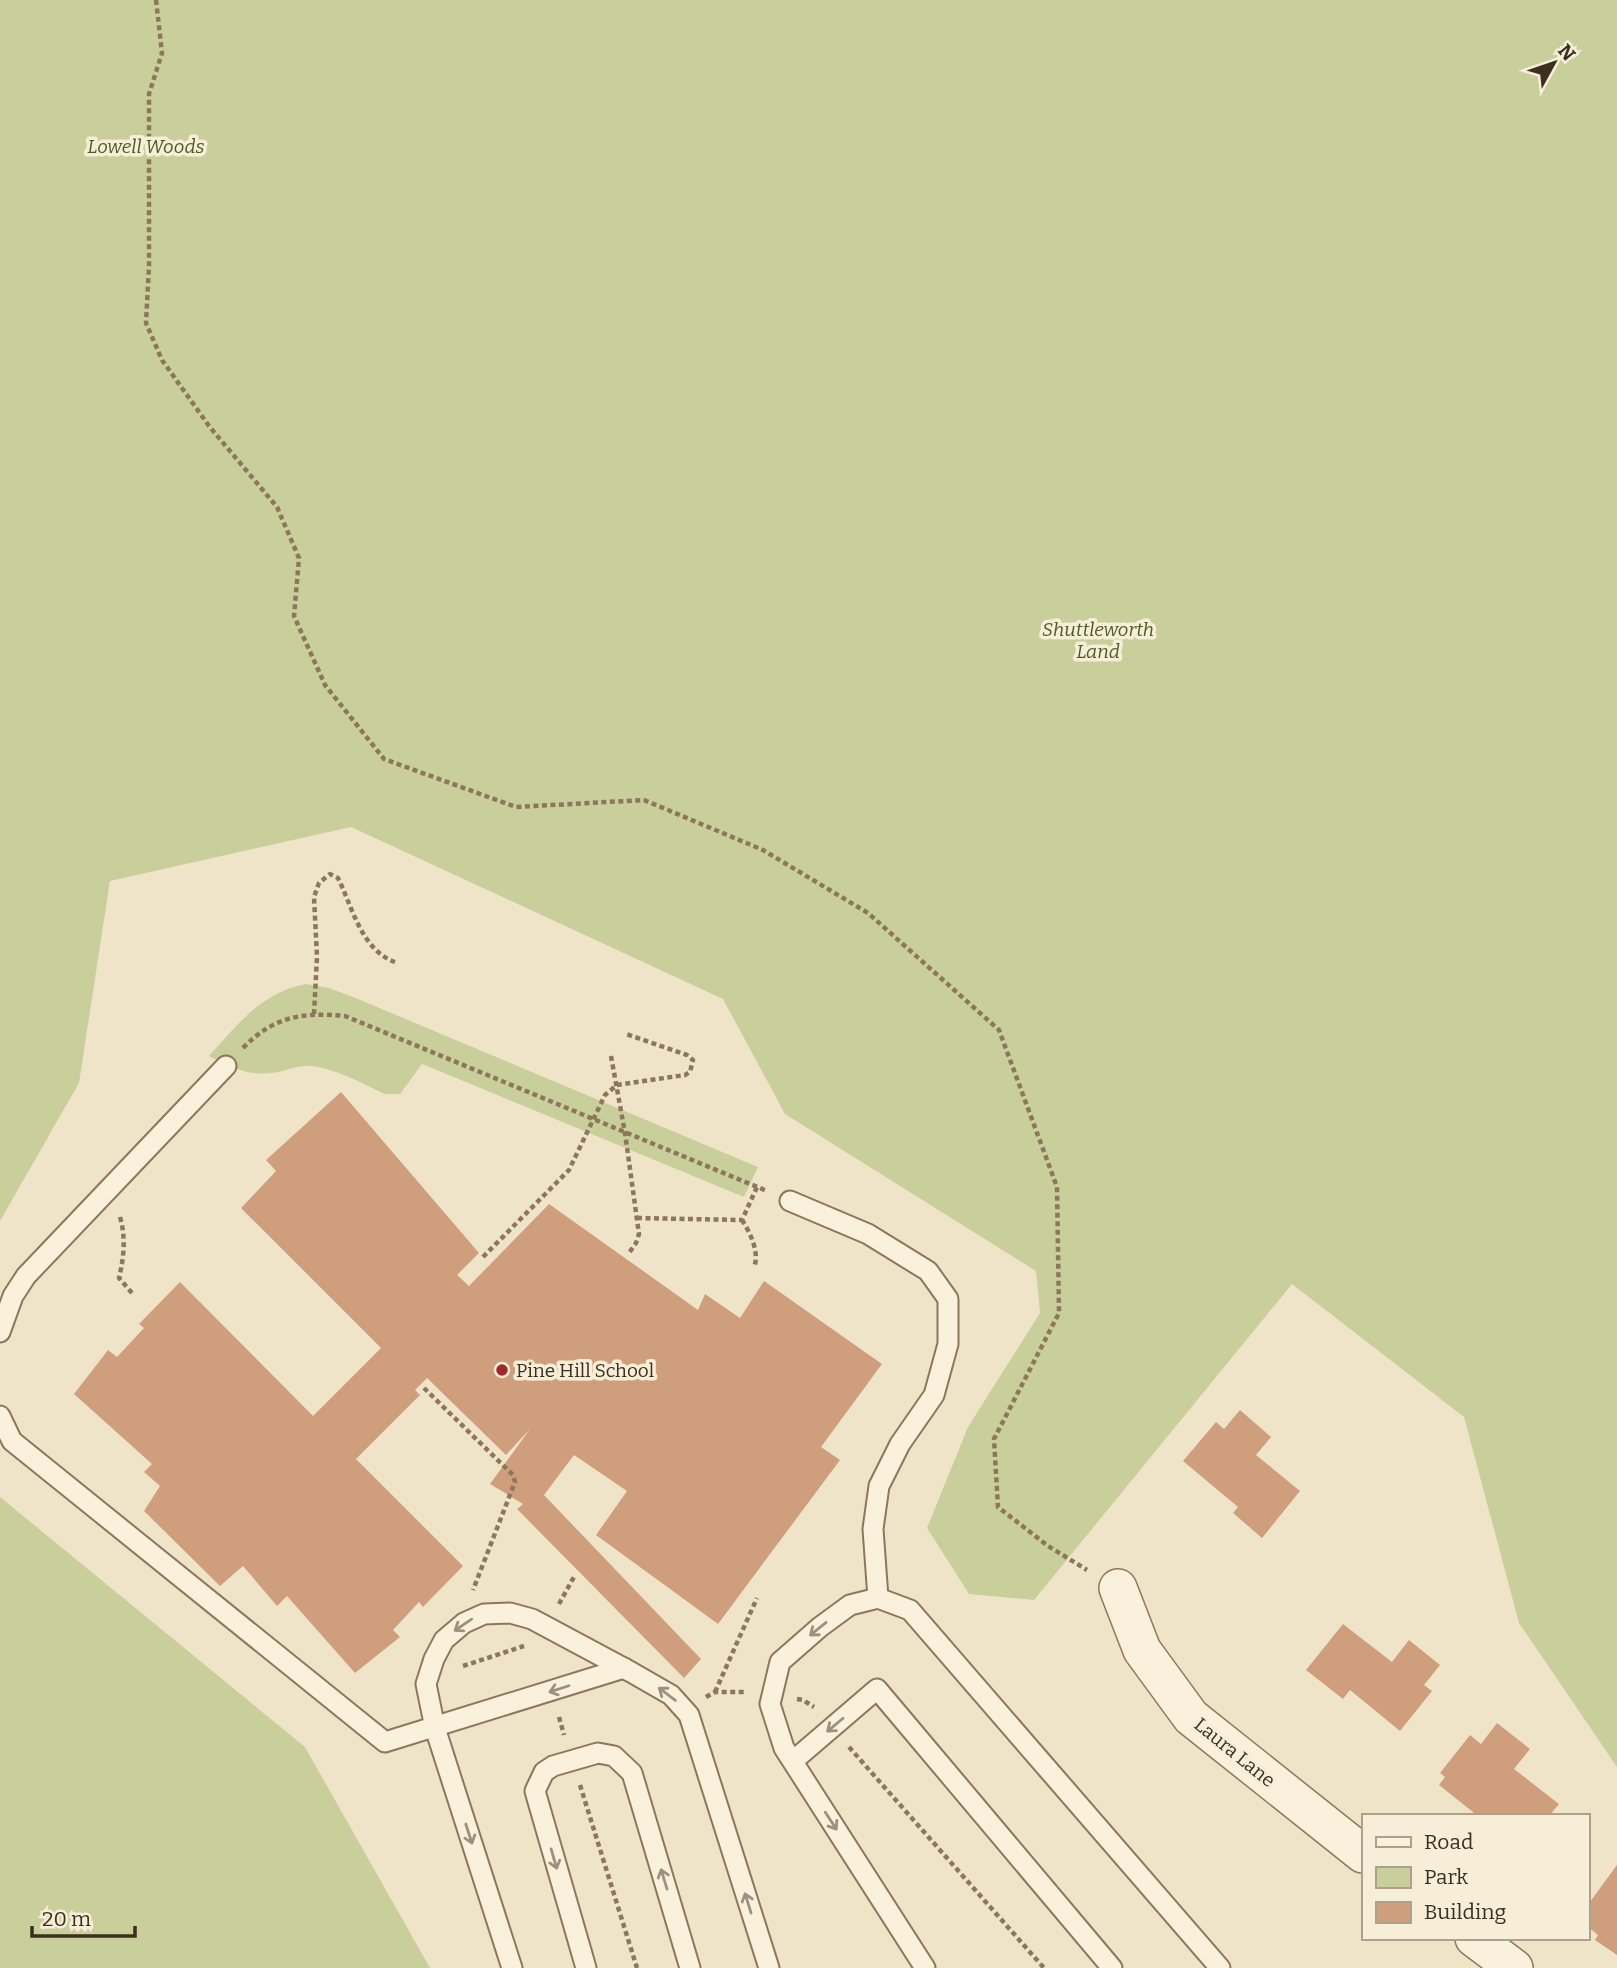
<svg xmlns="http://www.w3.org/2000/svg" width="1617" height="1968" viewBox="0 0 1617 1968" font-family="Bitter,serif">
	<style>
		.green { fill: #c9cf9b }
		.building { fill: #cf9f7d }
		.lines { fill: none; stroke-linecap: round; stroke-linejoin: round }
		.service-casing { stroke: #8d765c; stroke-width: 23 }
		.minor-casing { stroke: #8d765c; stroke-width: 40 }
		.path { stroke: #8d765c; stroke-width: 4.5; stroke-dasharray: 5 3.5; stroke-linecap: butt }
		.service { stroke: #faf1dc; stroke-width: 19 }
		.minor { stroke: #faf1dc; stroke-width: 37 }
		.oneway { stroke: #9c907e }
		.poi-dot { fill: #9e2a2b; stroke: #f7eed8; stroke-width: 2.5 }
		.labels { text-anchor: middle; stroke-width: 7; stroke-linejoin: round; paint-order: stroke }
		.park-label { font-size: 19px; font-style: italic; fill: #4d5a26; stroke: #f7eed8 }
		.poi-label { font-size: 19px; fill: #3d2e20; stroke: #f7eed8; text-anchor: start }
		.street-label { font-size: 19px; fill: #3d2e20; stroke: #f7eed8 }
	</style>
	<rect width="100%" height="100%" fill="#f0e4c8"/>
	<g class="green">
		<polygon points="0,0 1617,0 1617,1767 1519,1623 1464,1417 1292,1284 1034,1600 969,1594 927,1528 968,1427 1040,1313 1036,1271 785,1114 723,999 351,827 110,881 79,1083 0,1221"/>
		<path d="M306,984l23,4 29,11 400,168 -14,30 -322,-133 -22,30h-15c-24,-11 -49,-26 -76,-28 -14,-1 -25,6 -38,7 -21,3 -43,-6 -62,-17 29,-32 53,-64 97,-72z"/>
		<polygon points="0,1497 305,1747 430,1968 0,1968"/>
	</g>
	<g class="building">
		<polygon points="341,1092 479,1253 457,1275 469,1286 549,1204 698,1310 705,1294 740,1318 764,1281 882,1364 821,1447 840,1460 718,1624 596,1535 627,1491 574,1455 544,1495 701,1659 684,1678 517,1509 523,1504 490,1484 530,1429 506,1455 427,1378 415,1390 420,1395 356,1459 463,1566 423,1607 419,1602 393,1630 400,1637 355,1673 287,1596 277,1606 243,1566 220,1586 144,1511 160,1486 144,1472 152,1464 74,1394 108,1350 117,1357 144,1328 139,1324 180,1282 313,1416 381,1348 241,1208 276,1171 266,1160"/>
		<polygon points="1240,1410 1271,1437 1256,1455 1300,1491 1262,1538 1233,1513 1238,1507 1183,1461 1216,1422 1224,1429"/>
		<polygon points="1343,1624 1392,1662 1409,1640 1440,1665 1424,1685 1432,1691 1400,1731 1350,1690 1343,1699 1306,1670"/>
		<polygon points="1497,1723 1530,1749 1514,1769 1559,1804 1549,1816 1478,1816 1439,1785 1445,1777 1440,1773 1470,1735 1481,1744"/>
		<polygon points="1617,1865 1617,1955 1595,1940 1598,1935 1587,1926 1587,1906"/>
	</g>
	<g class="lines">
		<g class="service-casing">
			<g id="service">
				<polyline points="790,1201 868,1234 928,1271 948,1299 948,1344 934,1395 900,1444 879,1486 873,1529 878,1598"/>
				<polyline points="0,1332 13,1296 26,1276 226,1066"/>
				<polyline points="0,1416 12,1441 385,1742 624,1668"/>
				<polyline points="793,1761 877,1689 1112,1968"/>
				<polyline points="512,1968 435,1728 426,1684 434,1659 444,1640 464,1623 484,1614 510,1613 532,1619 631,1672 671,1695 689,1715 769,1968"/>
				<polyline points="586,1968 535,1791 544,1772 553,1766 598,1753 614,1756 632,1773 690,1968"/>
				<polyline points="925,1968 784,1748 770,1704 780,1662 820,1627 850,1605 878,1598 910,1610 1220,1968"/>
			</g>
		</g>
		<g class="minor-casing">
			<g id="minor">
				<polyline points="1118,1588 1142,1650 1191,1717 1363,1854"/>
				<polyline points="1474,1938 1514,1968"/>
			</g>
		</g>
		<g class="path">
			<polyline points="156,0 162,53 149,94 149,266 146,323 162,360 209,426 277,507 299,558 294,616 325,685 384,759 516,807 644,800 763,850 868,913 999,1030 1057,1187 1059,1313 994,1439 998,1507 1048,1546 1087,1570"/>
			<path d="M314,1014l3,-57 -3,-60 5,-14 11,-9 8,4c14,28 23,72 57,84"/>
			<path d="M243,1048c31,-32 60,-36 102,-32l422,175"/>
			<polyline points="611,1056 625,1133 639,1234 636,1243 629,1253"/>
			<path d="M120,1217c6,21 4,40 -1,61l13,15"/>
			<polyline points="637,1218 742,1220 757,1187"/>
			<path d="M742,1220c8,12 18,33 12,47"/>
			<polyline points="483,1257 569,1170 605,1095 617,1085 685,1075 690,1072 693,1060 687,1055 626,1034"/>
			<polyline points="424,1388 513,1475 515,1482 473,1590"/>
			<polyline points="559,1604 575,1575"/>
			<polyline points="463,1666 524,1646"/>
			<polyline points="715,1692 757,1598"/>
			<polyline points="706,1697 715,1692 745,1692"/>
			<polyline points="797,1699 803,1700 814,1707"/>
			<polyline points="559,1717 564,1735"/>
			<polyline points="849,1747 1044,1968"/>
			<polyline points="580,1785 637,1968"/>
		</g>
		<use href="#service" class="service"/>
		<use href="#minor" class="minor"/>
	</g>
	<defs><path id="oneway-shaft" d="M-6 0H5M1.5-3L5.5 0L1.5 3" fill="none" stroke-width="1.6" stroke-linecap="round" stroke-linejoin="round" transform="scale(1.75)"/></defs>
	<g class="oneway">
		<use href="#oneway-shaft" transform="translate(463 1625) rotate(146)"/>
		<use href="#oneway-shaft" transform="translate(818 1629) rotate(141)"/>
		<use href="#oneway-shaft" transform="translate(559 1689) rotate(162)"/>
		<use href="#oneway-shaft" transform="translate(667 1694) rotate(-143)"/>
		<use href="#oneway-shaft" transform="translate(835 1725) rotate(140)"/>
		<use href="#oneway-shaft" transform="translate(831 1821) rotate(57)"/>
		<use href="#oneway-shaft" transform="translate(469 1834) rotate(72)"/>
		<use href="#oneway-shaft" transform="translate(554 1859) rotate(74)"/>
		<use href="#oneway-shaft" transform="translate(664 1879) rotate(-107)"/>
		<use href="#oneway-shaft" transform="translate(748 1903) rotate(-107)"/>
	</g>
	<circle class="poi-dot" cx="502" cy="1370" r="7"/>
	<g class="labels">
		<g class="park-label">
			<text x="146" y="153">Lowell Woods</text>
			<text x="1098" y="636">Shuttleworth<tspan x="1098" dy="22">Land</tspan></text>
		</g>
		<g class="poi-label">
			<text x="516" y="1377">Pine Hill School</text>
		</g>
		<g class="street-label">
			<text transform="translate(1235 1752) rotate(39)" y="7">Laura Lane</text>
		</g>
	</g>
	<rect x="1362" y="1814" width="228" height="126" fill="#f7eed8" stroke="#ada18e" stroke-width="2"/>
	<rect x="1376" y="1837" width="35" height="10" fill="#faf1dc" stroke="#ada18e" stroke-width="2"/>
	<text x="1424" y="1849" font-size="21" fill="#3d2e20">Road</text>
	<rect x="1376" y="1867" width="35" height="21" fill="#c9cf9b" stroke="#ada18e" stroke-width="2"/>
	<text x="1424" y="1884" font-size="21" fill="#3d2e20">Park</text>
	<rect x="1376" y="1902" width="35" height="21" fill="#cf9f7d" stroke="#ada18e" stroke-width="2"/>
	<text x="1424" y="1919" font-size="21" fill="#3d2e20">Building</text>
	<g transform="translate(1554 63) rotate(50)" stroke="#f7eed8" stroke-width="5" paint-order="stroke">
	<path d="M0-5L12 26L0 18L-12 26Z" fill="#3d2e20"/>
	<text y="-10" font-size="19" font-weight="bold" text-anchor="middle" fill="#3d2e20">N</text>
	</g>
	<path d="M32 1926v10h103v-10" fill="none" stroke="#3d2e20" stroke-width="3.5"/>
	<text x="42" y="1926" font-size="21" fill="#3d2e20" stroke="#f7eed8" stroke-width="5" paint-order="stroke">20 m</text>
</svg>
